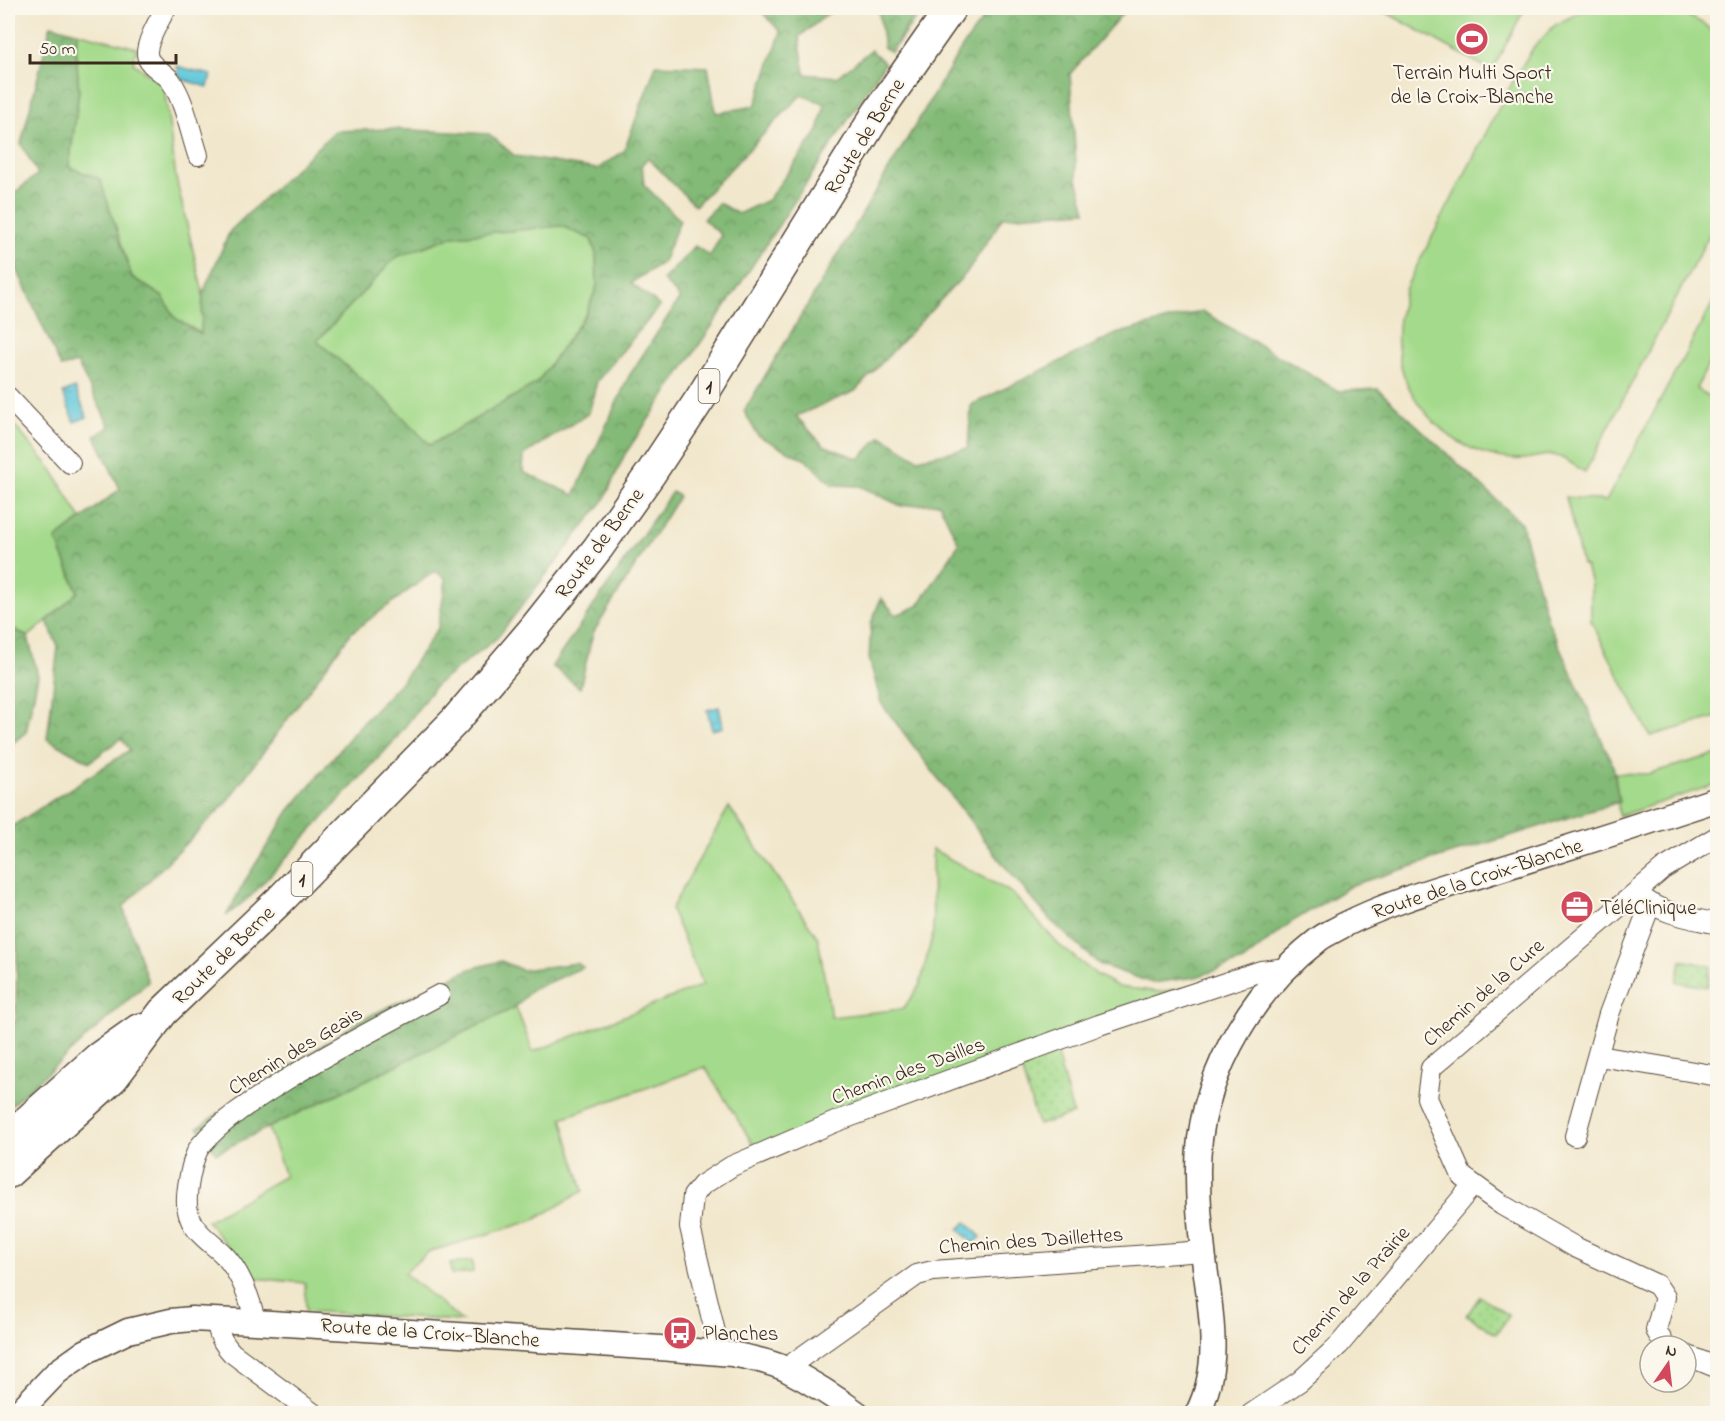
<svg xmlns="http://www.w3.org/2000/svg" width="1725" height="1421" viewBox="0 0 1725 1421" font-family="'Indie Flower',sans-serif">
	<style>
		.grass { fill: #a4da8b; stroke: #708254; stroke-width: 1.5 }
		.forest { fill: url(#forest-crowns); stroke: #5f724a; stroke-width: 1.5; fill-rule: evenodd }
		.garden { fill: url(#garden-dots); stroke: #708254; stroke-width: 1.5 }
		.water { fill: url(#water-ripples); stroke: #4d797c; stroke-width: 1.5 }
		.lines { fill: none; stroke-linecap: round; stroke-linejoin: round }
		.minor-casing { stroke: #564638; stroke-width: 22 }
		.tertiary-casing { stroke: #564638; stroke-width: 27 }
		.primary-casing { stroke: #564638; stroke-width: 33 }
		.minor { stroke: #fff; stroke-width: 20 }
		.tertiary { stroke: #fff; stroke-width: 24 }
		.primary { stroke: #fff; stroke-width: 30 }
		.labels { text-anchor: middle; stroke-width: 4.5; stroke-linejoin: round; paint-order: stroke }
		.shield { fill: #fbf7ec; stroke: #75685c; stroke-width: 1.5 }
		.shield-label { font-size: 20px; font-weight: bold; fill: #3b2a1e }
		.poi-label { font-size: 21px; fill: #3b2a1e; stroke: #fbf7ec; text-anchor: start }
		.street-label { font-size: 21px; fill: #3b2a1e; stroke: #fbf7ec }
	</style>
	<defs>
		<pattern id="forest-crowns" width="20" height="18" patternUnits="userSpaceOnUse" patternTransform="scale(1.5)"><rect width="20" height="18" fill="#83ba77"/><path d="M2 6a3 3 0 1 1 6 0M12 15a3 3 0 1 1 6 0" fill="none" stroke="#6c9761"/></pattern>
		<pattern id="garden-dots" width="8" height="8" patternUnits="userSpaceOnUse" patternTransform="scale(1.5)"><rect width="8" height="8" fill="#a4da8b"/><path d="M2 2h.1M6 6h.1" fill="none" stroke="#8ebb78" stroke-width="1.8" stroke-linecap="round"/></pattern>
		<pattern id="water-ripples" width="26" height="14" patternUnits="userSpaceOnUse" patternTransform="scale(1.5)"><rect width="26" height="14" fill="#5fc8da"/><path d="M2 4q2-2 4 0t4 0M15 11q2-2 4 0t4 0" fill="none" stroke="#50a3b0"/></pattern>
	</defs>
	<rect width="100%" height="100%" fill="#fbf7ec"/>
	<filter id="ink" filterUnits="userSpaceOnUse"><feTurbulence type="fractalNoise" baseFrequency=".0167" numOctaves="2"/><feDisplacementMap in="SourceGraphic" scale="12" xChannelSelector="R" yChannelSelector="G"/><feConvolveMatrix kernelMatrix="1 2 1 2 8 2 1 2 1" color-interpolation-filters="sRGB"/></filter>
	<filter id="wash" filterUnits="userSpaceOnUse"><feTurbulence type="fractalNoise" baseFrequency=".008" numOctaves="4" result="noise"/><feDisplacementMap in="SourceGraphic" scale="24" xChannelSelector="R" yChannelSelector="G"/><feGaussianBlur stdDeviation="1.35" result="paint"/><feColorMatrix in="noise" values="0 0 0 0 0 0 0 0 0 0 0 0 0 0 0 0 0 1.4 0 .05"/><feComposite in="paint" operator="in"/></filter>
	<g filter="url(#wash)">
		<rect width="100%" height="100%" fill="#f1e7cc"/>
		<g class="grass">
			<polygon points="918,8 924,8 891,52"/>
			<polygon points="1378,8 1525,8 1492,71"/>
			<path d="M1588,8h86l30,16 13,12v184l-132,252c-9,-5 -22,-16 -32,-17 -9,-1 -19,3 -28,4 -9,1 -22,-1 -31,-3 -50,-11 -93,-59 -96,-110 -2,-21 3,-39 8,-59l107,-206 20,-33 22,-23z"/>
			<polygon points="77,32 137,48 133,63 164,86 176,178 203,293 201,334 175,318 163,297 132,277 100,179 69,167 79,91 76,50"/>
			<polygon points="561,226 591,239 596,254 597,286 586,314 537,383 430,446 389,403 317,341 396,257 453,236"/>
			<polygon points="1717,295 1717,347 1696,389 1717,400 1717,717 1650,736 1591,621 1591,584 1586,566 1582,565 1566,497 1606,501"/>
			<polygon points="8,418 53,471 81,519 56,539 78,593 28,637 8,626"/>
			<polygon points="1717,754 1717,784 1619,816 1615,773 1647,774"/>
			<polygon points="729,807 818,938 831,1017 903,1009 920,985 933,933 932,849 1012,893 1059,945 1097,975 1119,987 1161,992 1193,986 756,1149 705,1067 562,1118 583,1191 534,1220 428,1252 404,1273 462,1321 306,1311 305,1283 244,1277 229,1248 207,1221 285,1176 268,1128 516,1007 533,1052 703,985 671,909"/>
		</g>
		<g class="forest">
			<path d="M758,8h77l-36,29 6,37 32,3 34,-27 14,13 -152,232 -108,159 -21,46 -107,138 -62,48 -40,54 -144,156 -25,20 22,-40 41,-65 66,-80 47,-50 36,-53 8,-49 -11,-8 -84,62 -126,171 -102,103 25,75 -140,126v-79l8,-9 1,-76 -9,-10v-105l122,-79 -9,-12 -31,24 -43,-23 11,-92 -11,-26 31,-29 -22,-53 64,-50 -25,-53 15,-9 -33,-64 -16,4 -53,-118v-51l30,-24 -17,-30 30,-119 26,7 -1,18 3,41 -10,76 31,12 32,98 31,20 12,21 26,16 2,-41 27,-62 105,-100 56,-2 98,5 26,22 82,13 27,-18 32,-86 52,2 8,46 39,-7 26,-74zM801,95l24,9 -7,27 -50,69 -30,14 -19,-11 -16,16 18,16 -11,21 -15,-10 -32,34 17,18 -51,78 -55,119 -51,-23 1,-17 65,-42 8,-32 63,-75 -29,-23 32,-21 17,-42 -36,-35 -2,-21 6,-6 47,48zM561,226l30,13 5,15 1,32 -11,28 -49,69 -107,62 -41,-42 -72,-62 79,-84 57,-21z"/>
			<polygon points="873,8 918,8 891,52 884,48 879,13"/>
			<polygon points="991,8 1127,8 1070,74 1077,179 1086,211 1003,217 968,271 855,391 796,416 823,445 859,459 881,436 918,459 968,448 971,405 1116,334 1202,311 1338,391 1378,389 1521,523 1548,621 1613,765 1619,802 1352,885 1290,923 1243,961 1196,977 1152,983 1099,964 1050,920 1002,863 881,703 869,658 871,624 881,598 896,615 918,606 959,544 939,503 901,506 860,486 833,485 806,460 758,436 744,411 961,49"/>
			<polygon points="672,492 679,496 593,633 580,688 552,666"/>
			<polygon points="8,626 28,637 38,676 26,732 8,747"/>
			<polygon points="501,961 522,970 577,963 583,967 531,990 516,1007 216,1153 198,1127 363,1019 470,969"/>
		</g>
		<g class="garden">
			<polygon points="1681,960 1711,966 1707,987 1677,982"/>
			<polygon points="1056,1051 1073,1114 1038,1125 1019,1062"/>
			<polygon points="472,1261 473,1272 451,1275 450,1264"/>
			<polygon points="1480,1296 1509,1316 1496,1334 1467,1315"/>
		</g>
		<g class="water">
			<polygon points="177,66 211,75 208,87 180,79"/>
			<polygon points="75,388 87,417 74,422 63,393"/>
			<polygon points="719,707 723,727 712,730 707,710"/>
			<polygon points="966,1222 981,1237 973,1244 959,1229"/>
		</g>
	</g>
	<g filter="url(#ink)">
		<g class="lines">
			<g class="minor-casing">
				<g id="minor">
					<path d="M166,8c-6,11 -20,34 -19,46 1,13 17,17 24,27 14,21 19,50 27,74"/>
					<polyline points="8,397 70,463"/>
					<path d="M1641,896c19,18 51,22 77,28"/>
					<polyline points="1599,1056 1718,1076"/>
					<polyline points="1575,1136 1609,1014 1650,905"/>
					<path d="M217,1320c1,14 5,22 15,33l82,61"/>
					<path d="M255,1322c-4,-23 -16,-53 -33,-69 -14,-13 -30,-22 -34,-42 -4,-14 4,-55 13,-66 23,-27 53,-45 83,-64 50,-31 103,-58 155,-86"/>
					<polyline points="716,1336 690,1227 693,1196 702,1185 732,1166 835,1122 1099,1025 1261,971 1287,968"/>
					<polyline points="1665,1346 1656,1330 1665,1297 1657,1285 1575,1247 1502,1205 1462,1176 1427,1098 1431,1068 1663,869 1718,836"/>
					<polyline points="1686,1355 1718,1368"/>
					<polyline points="785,1369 917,1275 933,1271 1203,1251"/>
					<polyline points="1251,1414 1300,1381 1339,1345 1473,1185"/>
				</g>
			</g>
			<g class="tertiary-casing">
				<g id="tertiary">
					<path d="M17,1414l40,-42 28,-20 43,-21 43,-10 21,-2 63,3 405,26 72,6c18,4 37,7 54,15 25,13 49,28 72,45"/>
					<path d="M1197,1414c27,-51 12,-110 6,-163 -3,-25 -5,-50 -5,-75 -2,-91 49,-181 120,-236 7,-6 16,-9 24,-14 45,-23 94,-37 142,-52 78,-24 156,-49 234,-75"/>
				</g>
			</g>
			<g class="primary-casing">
				<g id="primary">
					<polyline points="8,1138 98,1058 139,1029"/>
					<polyline points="8,1173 113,1078 163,1012 280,900 455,721 532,631 598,548 651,473 702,396 878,112 951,8"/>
				</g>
			</g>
			<use href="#minor" class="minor"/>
			<use href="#tertiary" class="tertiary"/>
			<use href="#primary" class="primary"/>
		</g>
	</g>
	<defs>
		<g id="stadium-disc" transform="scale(1.725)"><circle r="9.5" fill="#d1495b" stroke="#fbf7ec"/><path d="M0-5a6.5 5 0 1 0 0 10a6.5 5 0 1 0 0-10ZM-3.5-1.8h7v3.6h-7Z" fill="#fff"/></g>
		<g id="office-disc" transform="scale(1.725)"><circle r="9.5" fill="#d1495b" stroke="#fbf7ec"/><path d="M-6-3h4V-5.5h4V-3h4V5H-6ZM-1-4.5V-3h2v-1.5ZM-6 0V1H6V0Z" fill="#fff"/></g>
		<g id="bus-disc" transform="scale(1.725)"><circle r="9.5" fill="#d1495b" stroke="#fbf7ec"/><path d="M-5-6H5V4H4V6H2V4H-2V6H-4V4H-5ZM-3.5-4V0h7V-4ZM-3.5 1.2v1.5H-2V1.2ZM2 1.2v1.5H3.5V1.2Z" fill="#fff"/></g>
	</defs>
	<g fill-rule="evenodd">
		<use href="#stadium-disc" x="1472" y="39"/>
		<use href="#office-disc" x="1577" y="907"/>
		<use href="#bus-disc" x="680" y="1333"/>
	</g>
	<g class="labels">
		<g class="shield">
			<rect x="698.5" y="369" width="21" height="34" rx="4.5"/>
			<rect x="291.5" y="862" width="21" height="34" rx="4.5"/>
		</g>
		<g class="shield-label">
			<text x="709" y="393">1</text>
			<text x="302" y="886">1</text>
		</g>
		<g class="poi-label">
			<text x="1472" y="79" text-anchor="middle">Terrain Multi Sport<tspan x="1472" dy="24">de la Croix-Blanche</tspan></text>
			<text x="1600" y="914">TéléClinique</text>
			<text x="703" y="1340">Planches</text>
		</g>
		<g class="street-label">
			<text transform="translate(864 136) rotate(-58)" y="7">Route de Berne</text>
			<text transform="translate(599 543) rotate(-53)" y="7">Route de Berne</text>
			<text transform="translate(1477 878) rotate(-18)" y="7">Route de la Croix-Blanche</text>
			<text transform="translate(223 955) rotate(-44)" y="7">Route de Berne</text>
			<text transform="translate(1483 992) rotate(-41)" y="7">Chemin de la Cure</text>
			<text transform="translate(295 1050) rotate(-31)" y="7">Chemin des Geais</text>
			<text transform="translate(908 1070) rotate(-20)" y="7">Chemin des Dailles</text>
			<text transform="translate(1031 1240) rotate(-4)" y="7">Chemin des Daillettes</text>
			<text transform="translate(1350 1290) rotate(-48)" y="7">Chemin de la Prairie</text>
			<text transform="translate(430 1332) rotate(4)" y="7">Route de la Croix-Blanche</text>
		</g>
	</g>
	<rect width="1725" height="1421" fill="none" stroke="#fbf7ec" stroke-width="30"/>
	<g transform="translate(1668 1364) rotate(14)"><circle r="28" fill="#fbf7ec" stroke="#aea59a" stroke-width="1.5"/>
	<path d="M0-4.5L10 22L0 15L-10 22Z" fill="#d1495b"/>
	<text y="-9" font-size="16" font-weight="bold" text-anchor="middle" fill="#3b2a1e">N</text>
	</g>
	<path d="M30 54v9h146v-9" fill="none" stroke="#3b2a1e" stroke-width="3"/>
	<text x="39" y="54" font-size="18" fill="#3b2a1e" stroke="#fbf7ec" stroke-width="4.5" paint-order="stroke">50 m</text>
</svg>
